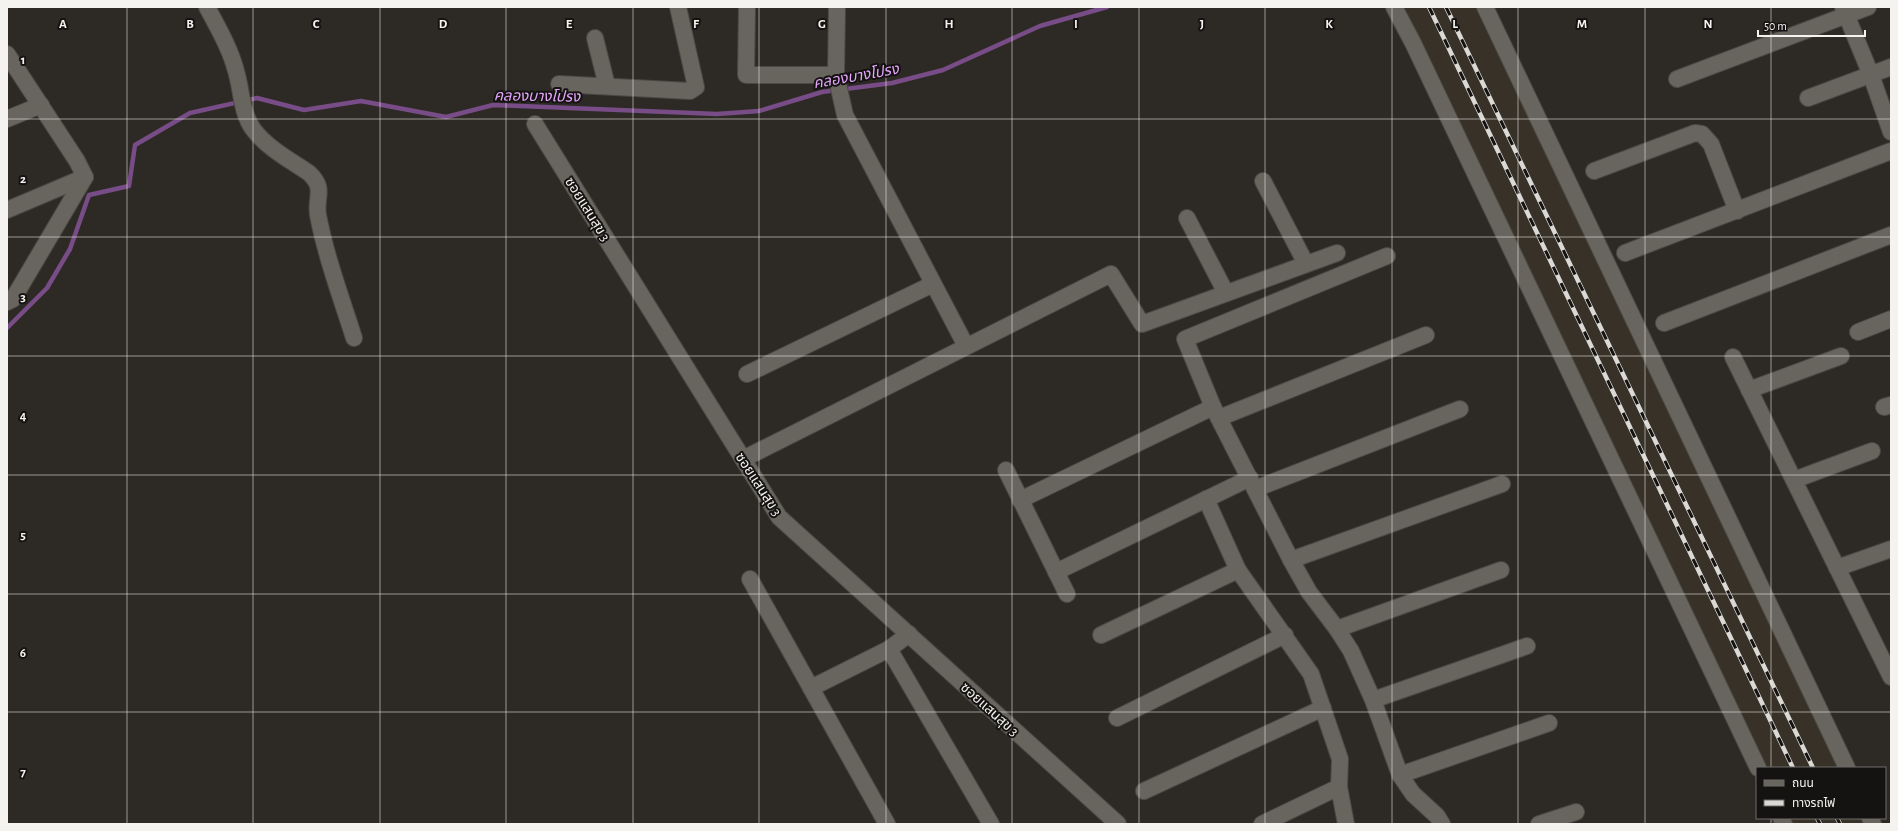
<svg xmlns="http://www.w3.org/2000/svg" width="1898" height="831" viewBox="0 0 1898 831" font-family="'Alegreya Sans','Noto Sans Thai',sans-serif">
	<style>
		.built { fill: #373127 }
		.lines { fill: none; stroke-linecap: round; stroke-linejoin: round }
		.stream { stroke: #784c87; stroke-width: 4.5 }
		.minor-casing { stroke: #4c4944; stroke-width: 18 }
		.minor { stroke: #68655f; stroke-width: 16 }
		.rail-casing { stroke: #dbd9d5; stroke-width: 4.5 }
		.rail { stroke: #141311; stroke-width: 3; stroke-dasharray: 9; stroke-linecap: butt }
		.grid { fill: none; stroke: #f5f3ef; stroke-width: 1; stroke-opacity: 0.55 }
		.labels { text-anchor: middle; stroke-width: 4; stroke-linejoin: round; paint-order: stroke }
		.street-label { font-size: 14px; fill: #f5f3ef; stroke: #141311 }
		.water-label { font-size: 15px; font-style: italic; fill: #e4a5fb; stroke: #141311 }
		.grid-label { font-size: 13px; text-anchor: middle; font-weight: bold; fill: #f5f3ef; stroke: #141311; stroke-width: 4; stroke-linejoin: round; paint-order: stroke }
	</style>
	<rect width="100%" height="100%" fill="#2d2a25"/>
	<g class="built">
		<polygon points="1398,7 1475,7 1841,768 1764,768"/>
		<polygon points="1787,818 1865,818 1867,824 1790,824"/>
	</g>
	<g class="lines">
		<polyline class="stream" points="7,328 47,288 70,249 89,195 129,186 135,145 190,113 257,98 304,110 361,101 446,117 493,105 717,114 759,111 822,92 892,83 943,70 1040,26 1107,7"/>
		<g class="minor-casing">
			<g id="minor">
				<path d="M207,7c11,21 23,41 29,64 6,20 5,41 17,58 14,19 37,31 56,44 17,16 6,23 9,42 8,42 23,82 36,123"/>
				<polyline points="747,7 746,75 836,75 837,7"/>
				<polyline points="1394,7 1413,43 1758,768"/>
				<polyline points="1485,7 1847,768"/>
				<polyline points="1843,7 1871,75 1891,132"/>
				<polyline points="595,38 607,86"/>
				<polyline points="7,54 77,161 85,177 13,299 7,302"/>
				<polyline points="836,75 845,115 966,346"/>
				<polyline points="1677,79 1868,7"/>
				<polyline points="559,84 690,91 696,87 678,7"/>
				<polyline points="1808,98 1891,67"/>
				<polyline points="7,119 41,105"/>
				<polyline points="535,124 779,517 1118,824"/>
				<polyline points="1594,171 1695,133 1702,134 1711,144 1737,211"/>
				<polyline points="1263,181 1306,264"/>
				<polyline points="7,210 85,177"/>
				<polyline points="1187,218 1226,293"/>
				<polyline points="1625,253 1891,151"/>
				<polyline points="1387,256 1185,339 1213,407 1291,560 1309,592 1337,629 1351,651 1373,700 1400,775 1413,794 1437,816 1442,824"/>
				<polyline points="1664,323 1891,235"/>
				<polyline points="1858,332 1891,319"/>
				<polyline points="1733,357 1891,677"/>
				<polyline points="747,374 933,284"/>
				<polyline points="1749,390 1841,356"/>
				<polyline points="1884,407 1891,405"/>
				<polyline points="1219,418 1426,335"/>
				<polyline points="743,459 1111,274 1142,324 1337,253"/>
				<polyline points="1006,470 1067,594"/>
				<polyline points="1794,480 1872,451"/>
				<polyline points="1255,489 1460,409"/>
				<polyline points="1206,499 1238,570 1311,674 1340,759 1339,787 1346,824"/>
				<polyline points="1020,500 1213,407"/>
				<polyline points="1291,560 1502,484"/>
				<polyline points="1837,568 1891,549"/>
				<polyline points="1056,572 1250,478"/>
				<polyline points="750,579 887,824"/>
				<polyline points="1337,629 1501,570"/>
				<polyline points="1101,635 1238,570"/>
				<polyline points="889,649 991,824"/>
				<polyline points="811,688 889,649 909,634"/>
				<polyline points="1373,700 1527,646"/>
				<polyline points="1117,718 1285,635"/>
				<polyline points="1400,775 1549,723"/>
				<polyline points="1144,791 1323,708"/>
				<polyline points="1781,818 1784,824"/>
				<polyline points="1870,818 1873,824"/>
				<polyline points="1262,824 1339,787"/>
				<polyline points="1539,824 1576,812"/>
			</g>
		</g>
		<use href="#minor" class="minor"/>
		<g class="rail-casing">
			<g id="rail">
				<polyline points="1429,7 1793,768"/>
				<polyline points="1446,7 1813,768"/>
				<polyline points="1817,818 1820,824"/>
				<polyline points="1837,818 1840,824"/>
			</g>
		</g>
		<use href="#rail" class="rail"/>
	</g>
	<path class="grid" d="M127,7v817M253,7v817M380,7v817M506,7v817M633,7v817M759,7v817M886,7v817M1012,7v817M1139,7v817M1265,7v817M1392,7v817M1518,7v817M1645,7v817M1771,7v761M7,119h1884M7,237h1884M7,356h1884M7,475h1884M7,594h1884M7,712h1884M1771,818v6"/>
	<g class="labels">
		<g class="street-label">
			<text transform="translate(588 209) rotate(58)" y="5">ซอยแสนสุข 3</text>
			<text transform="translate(759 484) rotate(57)" y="5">ซอยแสนสุข 3</text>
			<text transform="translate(990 709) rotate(42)" y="5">ซอยแสนสุข 3</text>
		</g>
		<g class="water-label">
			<text transform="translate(856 76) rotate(-10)" y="5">คลองบางโปรง</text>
			<text transform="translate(537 96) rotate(1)" y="5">คลองบางโปรง</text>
		</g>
	</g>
	<g class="grid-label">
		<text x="63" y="28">A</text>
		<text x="190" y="28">B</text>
		<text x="316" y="28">C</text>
		<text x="443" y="28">D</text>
		<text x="569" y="28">E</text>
		<text x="696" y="28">F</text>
		<text x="822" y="28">G</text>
		<text x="949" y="28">H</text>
		<text x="1076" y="28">I</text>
		<text x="1202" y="28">J</text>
		<text x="1329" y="28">K</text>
		<text x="1455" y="28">L</text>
		<text x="1582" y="28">M</text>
		<text x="1708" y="28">N</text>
		<text x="23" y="64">1</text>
		<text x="23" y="183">2</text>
		<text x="23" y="301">3</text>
		<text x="23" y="420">4</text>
		<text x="23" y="539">5</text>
		<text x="23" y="657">6</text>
		<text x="23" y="776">7</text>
	</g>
	<rect width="1898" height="831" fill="none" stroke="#f5f3ef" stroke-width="16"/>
	<rect x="1756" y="767" width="130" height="52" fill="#141311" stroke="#6e6d6a"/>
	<rect x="1764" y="780" width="20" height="6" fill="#68655f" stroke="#6e6d6a"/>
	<text x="1792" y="787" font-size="12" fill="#f5f3ef">ถนน</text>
	<rect x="1764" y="800" width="20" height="6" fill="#dbd9d5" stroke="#6e6d6a"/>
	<text x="1792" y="807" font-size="12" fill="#f5f3ef">ทางรถไฟ</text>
	<path d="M1758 30v6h107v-6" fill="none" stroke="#f5f3ef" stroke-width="2"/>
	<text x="1764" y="30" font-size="12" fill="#f5f3ef" stroke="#141311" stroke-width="3" paint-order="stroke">50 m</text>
</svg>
